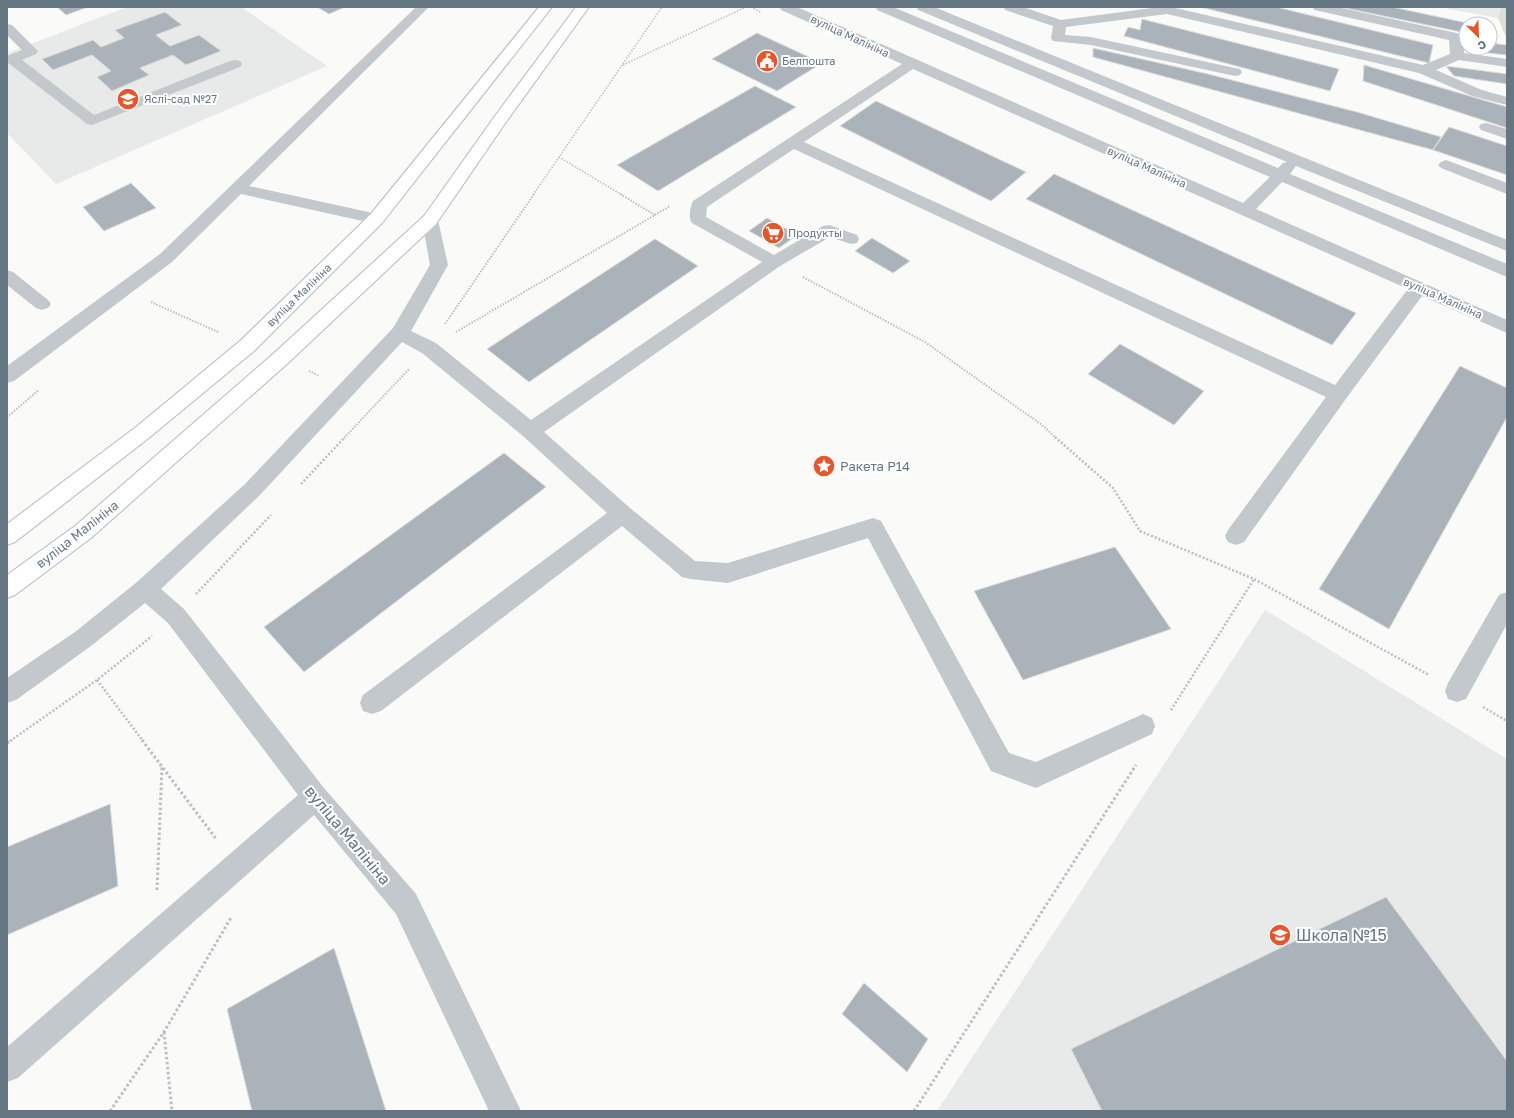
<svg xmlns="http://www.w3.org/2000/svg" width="1514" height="1118" viewBox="0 0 1514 1118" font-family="'Golos Text',sans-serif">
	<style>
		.built { fill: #e8e9e9 }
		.green { fill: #dadfd7 }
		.building { fill: #aab3b9; stroke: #dcdcda }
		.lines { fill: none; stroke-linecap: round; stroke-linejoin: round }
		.major-casing { stroke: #b5babe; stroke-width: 2 }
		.path-far3 { stroke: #bbbfc2; stroke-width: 1.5; stroke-dasharray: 1.5 1.5; stroke-linecap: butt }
		.path-far2 { stroke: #bbbfc2; stroke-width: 2; stroke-dasharray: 1.5 1.5; stroke-linecap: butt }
		.path-far1 { stroke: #bbbfc2; stroke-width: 2.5; stroke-dasharray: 2 2; stroke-linecap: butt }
		.path { stroke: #bbbfc2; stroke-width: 3; stroke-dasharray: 2.5 2.5; stroke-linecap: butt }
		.minor { fill: #c3c8cc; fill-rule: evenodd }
		.major { fill: #fff; fill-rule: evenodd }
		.labels { text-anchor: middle; stroke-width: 4; stroke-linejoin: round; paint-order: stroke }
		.far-street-label { font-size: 11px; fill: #657683; stroke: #fff }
		.far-poi-label { font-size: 11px; fill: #657683; stroke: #fff; text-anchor: start }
		.poi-label { font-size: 13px; fill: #657683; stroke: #fff; text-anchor: start }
		.street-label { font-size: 13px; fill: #657683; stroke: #fff }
		.near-street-label { font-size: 16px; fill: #657683; stroke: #fff }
		.near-poi-label { font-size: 16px; fill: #657683; stroke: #fff; text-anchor: start }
	</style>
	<rect width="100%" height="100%" fill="#fafaf8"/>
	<g class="built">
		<polygon points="127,7 241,7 327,66 56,184 7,133 7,53"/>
		<polygon points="1438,7 1501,7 1498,18"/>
		<polygon points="1265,610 1507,759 1507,1111 937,1111"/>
	</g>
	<polygon class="green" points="1501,7 1507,7 1507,36 1505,35 1498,18"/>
	<g class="building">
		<polygon points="57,7 88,7 66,15"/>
		<polygon points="317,7 345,7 329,14"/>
		<polygon points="1200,7 1276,7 1433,45 1429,63"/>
		<polygon points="1340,7 1392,7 1472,24 1466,24 1466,33"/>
		<polygon points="165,12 182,25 156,35 170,46 199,35 221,51 186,65 173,55 140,68 149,75 112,91 97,77 111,71 92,55 53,70 42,59 93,40 101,47 124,38 115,30"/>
		<polygon points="1142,19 1339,69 1330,91 1124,36 1128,27 1140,30"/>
		<polygon points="757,33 822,63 777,91 712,59"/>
		<polygon points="1490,43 1507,45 1507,55 1488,53 1486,48 1490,48"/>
		<polygon points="1093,48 1208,74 1357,112 1441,137 1433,150 1093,57"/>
		<polygon points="1364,65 1507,107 1507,128 1363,81"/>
		<polygon points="1446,66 1507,74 1507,84 1454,76"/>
		<polygon points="755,86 796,107 658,191 617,165"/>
		<polygon points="876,101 1026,172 991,201 840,126"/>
		<polygon points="1449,127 1507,146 1507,175 1433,150"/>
		<polygon points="1054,174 1356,313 1332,345 1026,199"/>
		<polygon points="131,183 156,208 104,231 83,207"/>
		<polygon points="767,218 797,235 779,248 749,231"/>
		<polygon points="872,238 910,261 893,273 855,251"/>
		<polygon points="655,239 698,266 529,382 487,349"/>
		<polygon points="1120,344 1204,391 1174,425 1088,374"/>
		<polygon points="1460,366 1507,388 1507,417 1389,629 1319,589"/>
		<polygon points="504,453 546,487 304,672 264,627"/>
		<polygon points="1115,547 1171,629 1023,680 974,591"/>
		<polygon points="110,804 118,886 7,935 7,847"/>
		<polygon points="1386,897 1507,1061 1507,1111 1102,1111 1071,1049"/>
		<polygon points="334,948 386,1111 252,1111 227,1009"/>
		<polygon points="864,983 928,1039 907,1072 842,1014"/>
	</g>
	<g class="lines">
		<g class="major-casing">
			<g id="major">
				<polygon points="539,7 552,7 382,223 254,351 150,437 15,542 7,545 7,524 136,427 240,341 370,215"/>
				<polygon points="576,7 589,7 506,122 436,224 287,364 91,538 15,595 7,598 7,575 75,526 273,354 424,216 495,116"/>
			</g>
		</g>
		<g class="path-far3">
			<polyline points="751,7 761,12"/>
			<polyline points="623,65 746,7"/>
			<polyline points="559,157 622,195"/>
			<polyline points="533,195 662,7"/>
		</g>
		<g class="path-far2">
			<polyline points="655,215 670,206"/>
			<polyline points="803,277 925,342 1042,425 1056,438"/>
			<polyline points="151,302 218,332"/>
			<polyline points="445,324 534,194"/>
			<polyline points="456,332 655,215 620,194"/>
			<polyline points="309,371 319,376"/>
			<polyline points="7,417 39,390"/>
			<polyline points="344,438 410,368"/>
		</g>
		<g class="path-far1">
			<polyline points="1055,437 1113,488 1140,531 1254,579 1429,675"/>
			<polyline points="301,484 345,437"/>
			<polyline points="196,594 271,515"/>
			<polyline points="97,680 143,741"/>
			<polyline points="1483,707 1507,721"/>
			<polyline points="1171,710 1254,579"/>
			<polyline points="10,741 97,680 152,636"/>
		</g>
		<g class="path">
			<polyline points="142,740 217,840"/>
			<polyline points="7,743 12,740"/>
			<polyline points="157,890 162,767"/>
			<polyline points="164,1032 172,1111"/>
			<polyline points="110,1111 164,1032 232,916"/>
			<polyline points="914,1111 1136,765"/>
		</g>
		<g class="minor">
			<polygon points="416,7 429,7 249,186 382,215 384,219 382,223 376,224 241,194 172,262 14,381 7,383 7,366 160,254"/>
			<path d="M780,7h17l446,196 27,-26 -393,-167 -1,-3h17l385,161 5,-5 4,-1 -369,-152 -1,-3h17l573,233v11l-211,-85 -6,8 217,90v13l-225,-95 -26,27 251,111v13l-85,-37 -77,104 -101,142 -8,3 -8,-3 -3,-6 3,-6 98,-133 -532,-248 -87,58 -1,10 68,38 49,-29 6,-1 28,10 2,4 -2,4 -6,1 -21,-7 -50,29 -236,166 86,76 65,53 33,2 145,-45 8,3 128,232 27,9 107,-48 9,4 3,8 -3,8 -116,54 -45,-17 -123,-233 -140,45 -38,-4 -8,-2 -60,-51 -241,185 -9,3 -9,-3 -3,-8 3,-8 244,-182 -84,-77 -101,-83 -20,-11 -143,154 -98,93 23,20 140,179 92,106 105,217h-32l-93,-197 -82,-99 -296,263 -11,4v-35l291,-252 -130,-172 -23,-20 -54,43 -75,54 -9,3v-25l68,-46 62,-50 108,-98 148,-156 37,-63 -8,-45 2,-4 6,-1 6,1 2,4 10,45 -37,66 25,12 95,77 231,-158 -70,-39c-4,-6 -2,-16 1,-22l209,-137 -121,-54zM913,69l495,220 -73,96 -531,-243z"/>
			<polygon points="1004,7 1023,7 1061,20 1160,7 1171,7 1423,65 1450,54 1449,40 1319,11 1314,10 1313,7 1337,7 1461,34 1463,37 1464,53 1507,59 1507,67 1459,60 1436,70 1482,90 1507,97 1507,105 1472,96 1419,73 1167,14 1066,27 1065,35 1091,37 1235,68 1240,69 1242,72 1240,75 1235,76 1091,45 1053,41 1051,38 1053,26 1005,10"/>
			<polygon points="7,24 12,25 38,51 36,54 22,60 94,115 230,61 235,60 240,61 242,64 240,67 92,125 87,124 7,62 7,56 22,50 7,35"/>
			<polygon points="1486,123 1507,129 1507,139 1481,130 1479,127 1481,124"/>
			<polygon points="1446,160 1507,183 1507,194 1441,168 1438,165 1441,162"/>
			<polygon points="7,270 13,272 48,300 51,304 48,308 42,310 36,308 7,285"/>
			<polygon points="1507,592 1507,624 1466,699 1457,702 1448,699 1445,691 1448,683 1499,595"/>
		</g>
		<use href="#major" class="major"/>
	</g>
	<defs>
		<g id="civic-disc" transform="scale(1.15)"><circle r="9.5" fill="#e4572e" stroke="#fff"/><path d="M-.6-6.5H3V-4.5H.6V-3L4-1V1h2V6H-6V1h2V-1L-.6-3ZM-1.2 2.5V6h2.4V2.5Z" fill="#fff"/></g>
		<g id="school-disc" transform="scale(1.15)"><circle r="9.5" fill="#e4572e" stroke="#fff"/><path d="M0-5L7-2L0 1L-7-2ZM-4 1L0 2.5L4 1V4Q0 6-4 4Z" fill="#fff"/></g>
		<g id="supermarket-disc" transform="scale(1.15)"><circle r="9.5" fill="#e4572e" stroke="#fff"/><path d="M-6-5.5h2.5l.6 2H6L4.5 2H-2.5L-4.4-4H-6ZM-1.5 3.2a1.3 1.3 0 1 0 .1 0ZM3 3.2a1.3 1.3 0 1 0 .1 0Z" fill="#fff"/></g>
		<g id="sight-disc" transform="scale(1.15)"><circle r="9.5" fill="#e4572e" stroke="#fff"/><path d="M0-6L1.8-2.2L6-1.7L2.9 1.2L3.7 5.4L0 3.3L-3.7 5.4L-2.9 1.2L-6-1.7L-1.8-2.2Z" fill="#fff"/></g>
	</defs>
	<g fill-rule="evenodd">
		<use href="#civic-disc" x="767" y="61"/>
		<use href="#school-disc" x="128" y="99"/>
		<use href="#supermarket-disc" x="773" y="233"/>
		<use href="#sight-disc" x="824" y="466"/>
		<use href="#school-disc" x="1280" y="935"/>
	</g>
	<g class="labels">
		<g class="far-street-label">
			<text transform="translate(850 36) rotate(25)" y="4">вуліца Малініна</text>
			<text transform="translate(1147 167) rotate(24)" y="4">вуліца Малініна</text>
			<text transform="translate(299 295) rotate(-44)" y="4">вуліца Малініна</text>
			<text transform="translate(1443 298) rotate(24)" y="4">вуліца Малініна</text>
		</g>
		<g class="far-poi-label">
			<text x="782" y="65">Белпошта</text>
			<text x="144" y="103">Яслі-сад №27</text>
			<text x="788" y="237">Продукты</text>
		</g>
		<g class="poi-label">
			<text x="840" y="471">Ракета Р14</text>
		</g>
		<g class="street-label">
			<text transform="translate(77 534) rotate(-38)" y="5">вуліца Малініна</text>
		</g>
		<g class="near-street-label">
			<text transform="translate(348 835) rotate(50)" y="6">вуліца Малініна</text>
		</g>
		<g class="near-poi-label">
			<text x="1296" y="941">Школа №15</text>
		</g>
	</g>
	<rect width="1514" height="1118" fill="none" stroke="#657683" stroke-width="16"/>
	<g transform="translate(1478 36) rotate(156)"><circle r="19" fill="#ffffff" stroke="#c1c8cd"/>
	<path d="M0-3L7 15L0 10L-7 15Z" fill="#e4572e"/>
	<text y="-6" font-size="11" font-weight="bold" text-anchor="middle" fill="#657683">С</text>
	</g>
</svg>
